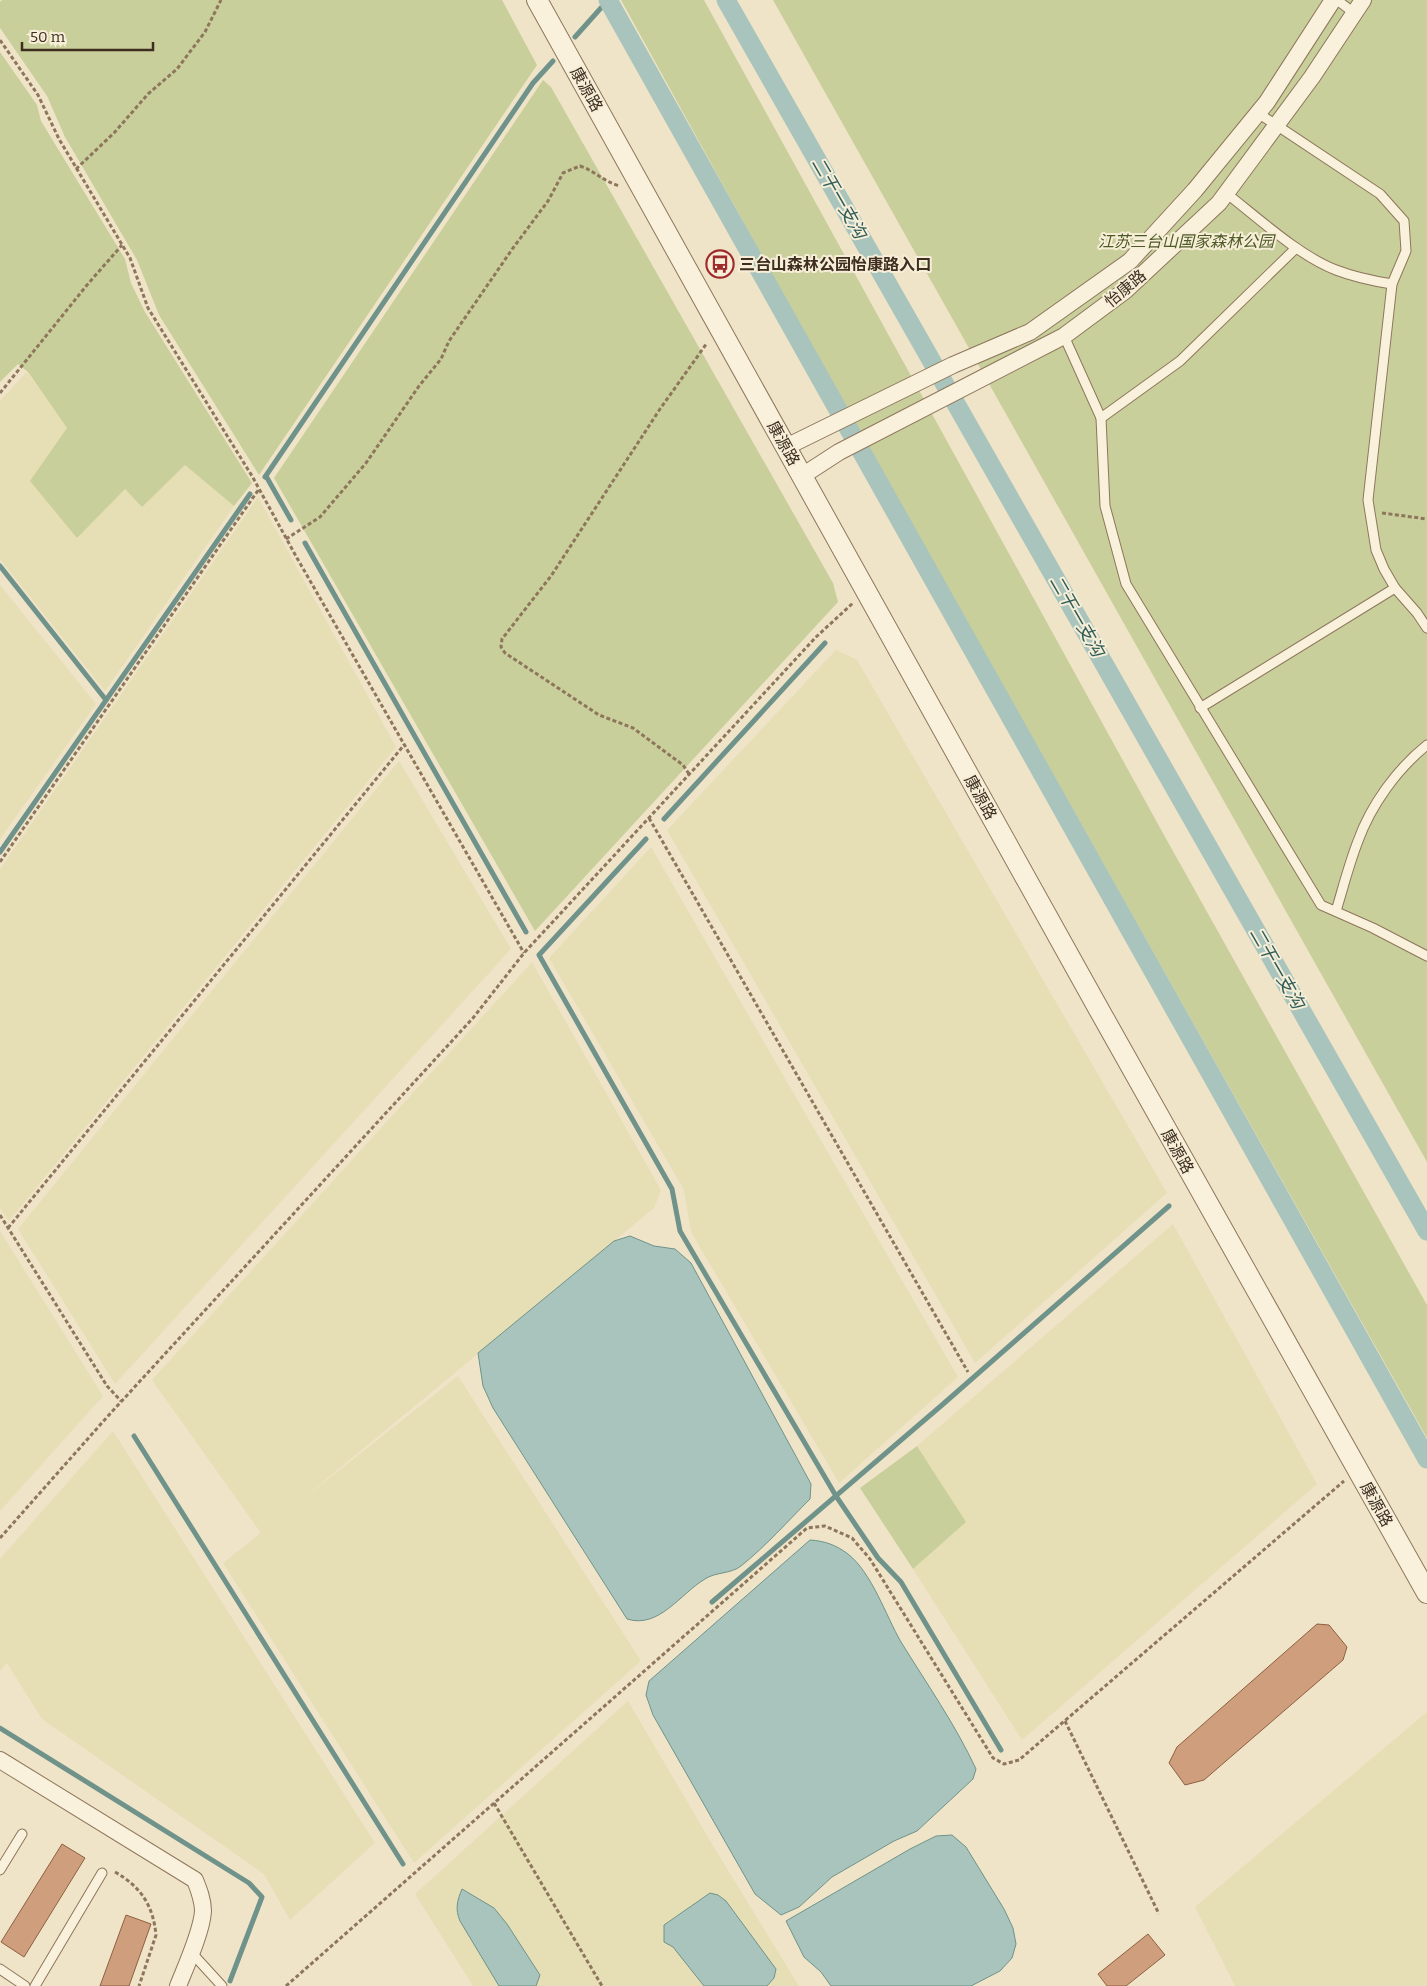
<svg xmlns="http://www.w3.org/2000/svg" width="1427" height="1986" viewBox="0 0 1427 1986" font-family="Bitter,'Noto Sans SC',serif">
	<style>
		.farmland { fill: #e6deb5 }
		.green { fill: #c9cf9b }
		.water { fill: #a9c4bc; stroke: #6f938a }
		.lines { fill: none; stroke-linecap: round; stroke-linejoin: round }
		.stream { stroke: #6f938a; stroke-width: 5 }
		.canal { stroke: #a9c4bc; stroke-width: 19 }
		.building { fill: #cf9f7d; stroke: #8d5f41 }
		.service-casing { stroke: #8d765c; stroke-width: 11 }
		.minor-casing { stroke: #8d765c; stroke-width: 18 }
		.tertiary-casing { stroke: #8d765c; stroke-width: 22 }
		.path { stroke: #8d765c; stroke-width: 3; stroke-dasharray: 4 2.5; stroke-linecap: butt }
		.service { stroke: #faf1dc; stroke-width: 9 }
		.minor { stroke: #faf1dc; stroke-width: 16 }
		.tertiary { stroke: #faf1dc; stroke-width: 20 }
		.labels { text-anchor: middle; stroke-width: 4; stroke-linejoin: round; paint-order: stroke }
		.street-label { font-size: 16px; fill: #3d2e20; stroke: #f7eed8 }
		.park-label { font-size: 16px; font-style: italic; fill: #4d5a26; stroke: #f7eed8 }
		.poi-label { font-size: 16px; font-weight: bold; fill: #3d2e20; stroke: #f7eed8; text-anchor: start }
		.water-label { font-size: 18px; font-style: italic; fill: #2f5d5a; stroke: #f7eed8 }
	</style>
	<rect width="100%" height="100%" fill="#f0e4c8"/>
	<g class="farmland">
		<polygon points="27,372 67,428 76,538 125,489 142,507 185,465 234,506 105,691 0,559 0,401"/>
		<polygon points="258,497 396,747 9,1221 0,1208 0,869"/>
		<polygon points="0,585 96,704 0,839"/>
		<polygon points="836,650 857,660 1167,1193 975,1363 667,830"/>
		<polygon points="399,761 511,949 115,1384 18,1229"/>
		<polygon points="651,847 958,1377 839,1483 691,1232 684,1190 549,958"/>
		<polygon points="532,962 661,1190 654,1208 294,1506 458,1376 641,1661 414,1863 223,1563 261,1533 152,1380"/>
		<polygon points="1173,1224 1317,1484 1022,1740 913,1569 966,1522 917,1446"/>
		<polygon points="0,1231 103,1396 0,1511"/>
		<polygon points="113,1431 375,1843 290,1920 264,1874 42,1719 7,1663 0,1671 0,1559"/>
		<polygon points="628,1701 715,1849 799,1986 473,1986 415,1894"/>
		<polygon points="1427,1712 1427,1986 1235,1986 1195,1907"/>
	</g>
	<g class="green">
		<polygon points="2,0 502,0 537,65 259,475 159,315 137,260 65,137 47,96 0,28 0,2"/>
		<polygon points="621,0 704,0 1164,835 1427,1305 1427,1438 809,341"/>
		<polygon points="773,0 1427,0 1427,1162"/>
		<polygon points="0,52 37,105 41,121 125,259 131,283 145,312 252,483 234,506 185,465 142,507 125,489 77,538 30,481 67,428 28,372 18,364 0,382"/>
		<polygon points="543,80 551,87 833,583 838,602 535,931 274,478"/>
		<polygon points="917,1446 966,1522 913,1569 860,1488"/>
	</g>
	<g class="water">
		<path d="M630,1236l24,10 21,3 16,14 120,221 -1,15c-22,22 -44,47 -69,67 -10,8 -26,6 -36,13 -25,15 -46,50 -78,40l-134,-211 -10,-22 -5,-33 136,-112z"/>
		<path d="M810,1540c15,1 26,5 38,14 24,19 38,62 53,88 26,42 54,82 75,127l-3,10 -56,52 -23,10 -62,36 -33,30 -18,8 -26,-21 -102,-179 -7,-20 3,-14z"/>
		<polygon points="952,1835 966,1847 1004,1909 1013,1928 1016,1944 1012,1958 1000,1971 971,1986 831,1986 821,1972 804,1957 786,1921 910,1849 936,1836"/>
		<path d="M462,1889l32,19 13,16 33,51 -4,11h-37l-39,-65c-5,-12 -3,-20 2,-32z"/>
		<polygon points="710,1893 718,1895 726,1901 776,1969 774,1978 767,1986 704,1986 673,1947 664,1942 664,1925"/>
	</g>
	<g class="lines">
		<g class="stream">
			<polyline points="575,37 608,0"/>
			<polyline points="266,476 291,520"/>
			<polyline points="265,477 533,83 553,61"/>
			<polyline points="305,543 526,932"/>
			<polyline points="0,566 106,700"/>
			<polyline points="664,819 825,643"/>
			<polyline points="646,839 539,955 672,1189 680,1231 836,1496 878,1558 901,1582 1001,1750"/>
			<polyline points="0,852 250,494"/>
			<polyline points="134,1436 403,1864"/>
			<polyline points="712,1602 942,1405 1169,1206"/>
			<polyline points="0,1728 249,1883 262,1897 230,1981"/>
		</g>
		<g class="canal">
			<polyline points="608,0 1427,1459"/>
			<polyline points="726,0 1427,1231"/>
		</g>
	</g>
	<g class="building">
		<polygon points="1317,1624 1329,1625 1347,1647 1343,1660 1204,1780 1185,1785 1169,1763 1177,1747"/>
		<polygon points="62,1844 85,1858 24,1957 1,1942"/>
		<polygon points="126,1915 151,1924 129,1986 100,1986"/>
		<polygon points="1148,1934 1165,1955 1126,1986 1107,1986 1098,1974"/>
	</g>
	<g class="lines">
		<g class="service-casing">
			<g id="service">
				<polyline points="1337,0 1354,13"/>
				<path d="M1226,193c31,24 73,63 110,77 18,7 37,11 56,14l14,-33 -2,-30 -24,-27 -122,-81"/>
				<polyline points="1392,284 1368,500 1376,550 1384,569 1395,588 1417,613 1427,628"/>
				<polyline points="1064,336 1101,418 1105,506 1126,584 1321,905 1373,928 1427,956"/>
				<polyline points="1101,418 1180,361 1296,248"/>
				<polyline points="1200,708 1395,588"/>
				<path d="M1336,911c7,-23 13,-47 22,-70 13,-36 39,-72 69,-96"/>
				<polyline points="0,1870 22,1834"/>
				<polyline points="191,1952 222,1986"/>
				<polyline points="0,1969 25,1986"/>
				<polyline points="35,1986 102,1873"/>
			</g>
		</g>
		<g class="minor-casing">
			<g id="minor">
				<polyline points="786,447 953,365 1030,332 1130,261 1195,190 1267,102 1333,0"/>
				<polyline points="802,476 839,452 1064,336 1126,290 1219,203 1312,77 1363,0"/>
				<path d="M0,1760l195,120c4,10 8,20 8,31 -1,20 -17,55 -25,75"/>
			</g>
		</g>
		<g class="tertiary-casing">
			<polyline id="tertiary" points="537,0 1102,1015 1427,1593"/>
		</g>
		<g class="path">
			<polyline points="0,40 38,95 59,139 130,258 148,308 252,476 297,558 524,953"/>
			<polyline points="76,169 114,133 148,94 177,69 205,32 221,0"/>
			<polyline points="0,393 87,285 122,245"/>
			<polyline points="1382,513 1427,519"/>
			<path d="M286,539l34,-22 46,-54 53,-77 22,-27 8,-18 64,-93 35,-47 15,-28 17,-7c15,5 24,16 40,20"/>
			<polyline points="689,774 683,765 633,728 599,715 505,653 501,647 502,639 551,576 660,409 707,343"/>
			<polyline points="649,818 968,1372"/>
			<polyline points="0,862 259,489"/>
			<polyline points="0,1215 107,1386 121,1401"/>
			<polyline points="8,1228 404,745"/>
			<polyline points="0,1538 108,1416 473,1018 524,953 816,637 853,603"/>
			<polyline points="1065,1721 1159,1914"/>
			<polyline points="494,1803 602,1986"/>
			<path d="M115,1872c26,15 38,33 41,63l-17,51"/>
			<polyline points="286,1986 807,1528 825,1526 852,1538 870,1559 993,1758 1004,1764 1019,1760 1344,1481"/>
		</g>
		<use href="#service" class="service"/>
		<use href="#minor" class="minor"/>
		<use href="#tertiary" class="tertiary"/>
	</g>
	<defs>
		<g id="bus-ring" transform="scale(1.4375)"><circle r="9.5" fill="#f7eed8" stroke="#9e2a2b" stroke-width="1.5"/><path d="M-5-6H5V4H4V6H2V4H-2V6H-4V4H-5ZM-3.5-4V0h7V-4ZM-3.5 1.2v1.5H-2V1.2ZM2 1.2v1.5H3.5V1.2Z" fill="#9e2a2b"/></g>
	</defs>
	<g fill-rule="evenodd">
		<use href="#bus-ring" x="720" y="264"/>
	</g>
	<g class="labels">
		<g class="street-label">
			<text transform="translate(587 89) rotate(61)" y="6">康源路</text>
			<text transform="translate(1125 288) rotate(-40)" y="6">怡康路</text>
			<text transform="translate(784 443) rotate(61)" y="6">康源路</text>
			<text transform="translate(981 797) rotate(61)" y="6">康源路</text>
			<text transform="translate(1178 1151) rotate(61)" y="6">康源路</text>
			<text transform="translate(1377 1504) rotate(61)" y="6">康源路</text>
		</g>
		<g class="park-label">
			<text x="1186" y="247">江苏三台山国家森林公园</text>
		</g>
		<g class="poi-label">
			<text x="739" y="270">三台山森林公园怡康路入口</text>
		</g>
		<g class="water-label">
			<text transform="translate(839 198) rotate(60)" y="6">二干一支沟</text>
			<text transform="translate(1077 616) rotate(60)" y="6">二干一支沟</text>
			<text transform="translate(1277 968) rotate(60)" y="6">二干一支沟</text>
		</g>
	</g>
	<path d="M22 42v8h131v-8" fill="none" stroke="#3d2e20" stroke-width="2.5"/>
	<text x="30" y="42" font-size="15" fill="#3d2e20" stroke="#f7eed8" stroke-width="4" paint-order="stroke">50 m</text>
</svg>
